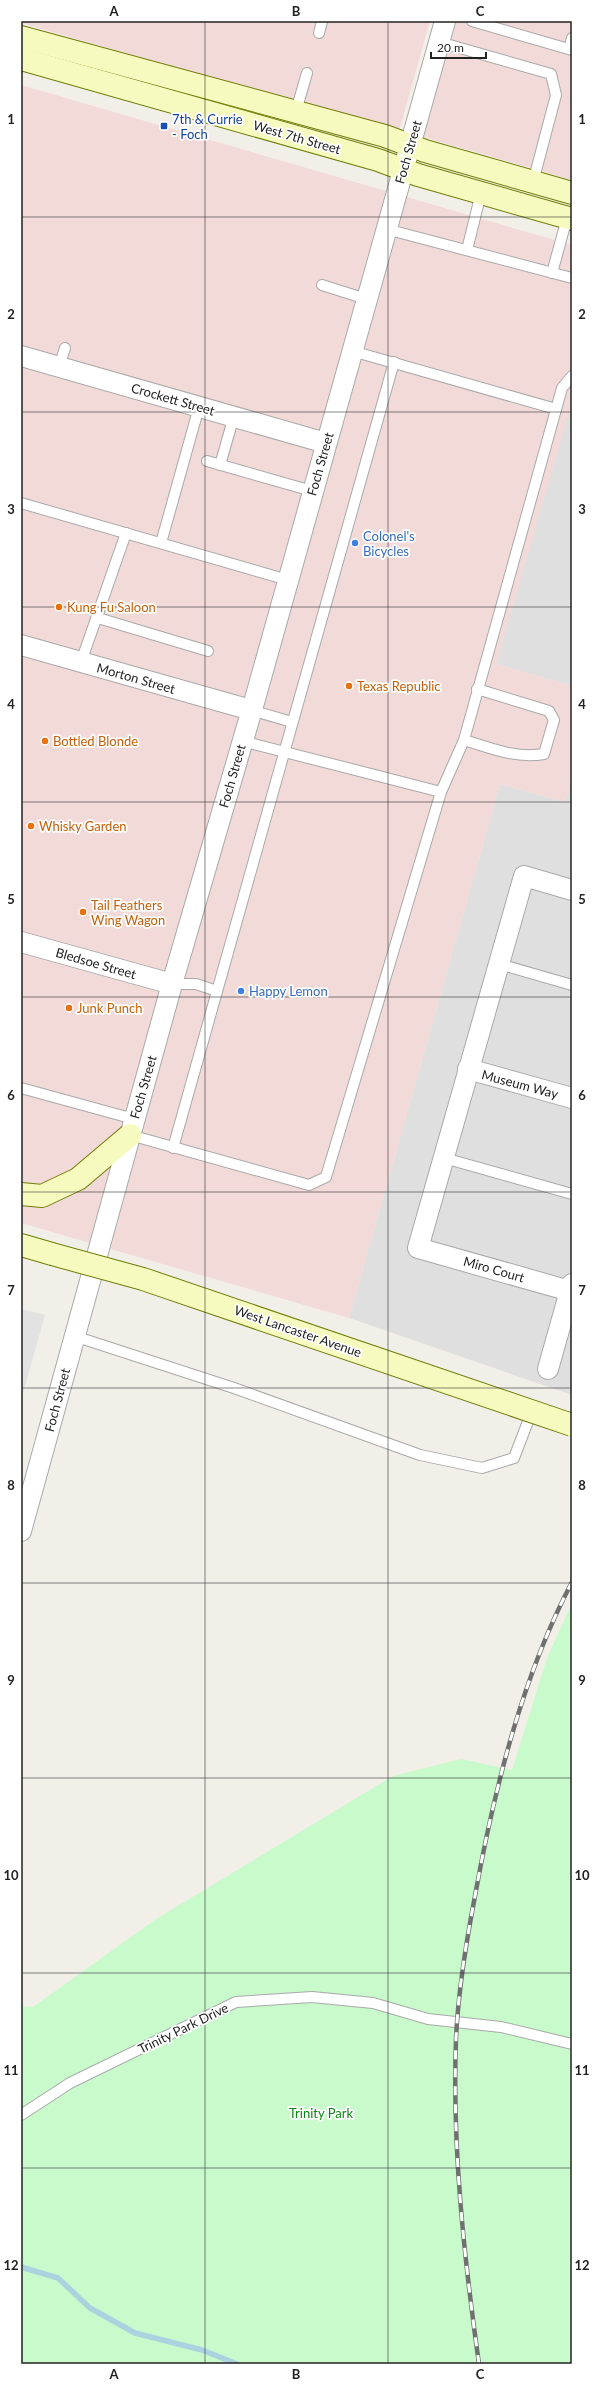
<svg xmlns="http://www.w3.org/2000/svg" width="593" height="2385" viewBox="0 0 593 2385" font-family="Lato,sans-serif">
	<style>
		.residential { fill: #e0dfdf }
		.commercial { fill: #f2dad9 }
		.park { fill: #c8facc }
		.parking { fill: #e2e2e2 }
		.lines { fill: none; stroke-linecap: round; stroke-linejoin: round }
		.stream { stroke: #aad3df; stroke-width: 5.5 }
		.service-casing { stroke: #a9a9a9; stroke-width: 12 }
		.minor-casing { stroke: #a9a9a9; stroke-width: 22 }
		.secondary-casing { stroke: #707d05; stroke-width: 24 }
		.service { stroke: #fff; stroke-width: 10 }
		.minor { stroke: #fff; stroke-width: 20 }
		.secondary { stroke: #f7fabf; stroke-width: 22 }
		.rail-casing { stroke: #707070; stroke-width: 4.5 }
		.rail { stroke: #fff; stroke-width: 3; stroke-dasharray: 9; stroke-linecap: butt }
		.secondary-bridge-casing { stroke: #707d05; stroke-width: 24; stroke-linecap: butt }
		.secondary-bridge { stroke: #f7fabf; stroke-width: 22 }
		.grid { fill: none; stroke: #222; stroke-width: 1; stroke-opacity: 0.55 }
		.transit-dot { fill: #1a4fb4; stroke: #fff; stroke-width: 1.5 }
		.shop-dot { fill: #3f7fe0; stroke: #fff; stroke-width: 1.5 }
		.food-dot { fill: #e8710a; stroke: #fff; stroke-width: 1.5 }
		.labels { text-anchor: middle; stroke-width: 3.5; stroke-linejoin: round; paint-order: stroke }
		.transit-label { font-size: 13px; fill: #164399; stroke: #fff; text-anchor: start }
		.street-label { font-size: 13px; fill: #222; stroke: #fff }
		.shop-label { font-size: 13px; fill: #366cbe; stroke: #fff; text-anchor: start }
		.food-label { font-size: 13px; fill: #c56008; stroke: #fff; text-anchor: start }
		.park-label { font-size: 13px; fill: #0c8416; stroke: #fff }
		.neatline { fill: none; stroke: #222; stroke-width: 1.5 }
		.grid-label { font-size: 13px; text-anchor: middle; font-weight: bold; fill: #222 }
	</style>
	<rect width="100%" height="100%" fill="#f2efe9"/>
	<g class="residential">
		<polygon points="570,402 572,402 572,686 496,664"/>
		<polygon points="572,779 572,1395 349,1318 500,784 565,802"/>
	</g>
	<g class="commercial">
		<polygon points="21,21 430,21 399,131 21,23"/>
		<polygon points="455,21 572,21 572,180 423,137"/>
		<polygon points="21,85 572,245 572,402 496,664 572,686 572,779 565,802 500,784 349,1318 21,1223"/>
	</g>
	<polygon class="park" points="572,1603 572,2364 21,2364 21,2006 33,2007 156,1919 393,1776 461,1759 512,1770 547,1658"/>
	<polygon class="parking" points="21,1309 45,1315 21,1400"/>
	<g class="lines">
		<polyline class="stream" points="21,2267 58,2278 90,2308 135,2333 202,2350 237,2364"/>
		<g class="service-casing">
			<g id="service">
				<polyline points="472,21 572,50"/>
				<polyline points="319,33 322,21"/>
				<polyline points="439,42 551,74 556,95 533,182"/>
				<polyline points="569,49 572,38"/>
				<polyline points="296,111 307,73"/>
				<polyline points="386,229 572,278"/>
				<polyline points="467,250 481,193"/>
				<polyline points="552,273 567,218"/>
				<polyline points="322,285 366,299"/>
				<polyline points="352,351 556,409"/>
				<polyline points="59,367 65,348"/>
				<polyline points="207,461 312,491"/>
				<polyline points="220,465 234,416"/>
				<polyline points="21,503 288,580"/>
				<polyline points="161,543 199,407"/>
				<polyline points="98,618 208,651"/>
				<polyline points="81,662 126,533"/>
				<polyline points="251,710 292,722"/>
				<path d="M464,740c26,8 52,19 80,14l10,-34 -5,-9 -72,-22"/>
				<polyline points="242,741 441,792"/>
				<polyline points="499,964 572,985"/>
				<polyline points="172,984 196,984 217,991"/>
				<polyline points="21,1088 134,1119"/>
				<polyline points="130,1135 309,1185 326,1177 441,792 464,740 562,388 572,376"/>
				<polyline points="173,1148 394,362"/>
				<polyline points="444,1158 572,1194"/>
				<polyline points="74,1336 234,1388 420,1455 482,1468 514,1458 532,1411"/>
				<polyline points="21,2115 70,2083 236,2002 312,1997 373,2003 428,2019 501,2027 572,2044"/>
			</g>
		</g>
		<g class="minor-casing">
			<g id="minor">
				<polyline points="21,356 326,443"/>
				<polyline points="21,645 251,710"/>
				<polyline points="21,942 172,984"/>
				<polyline points="468,1069 572,1098"/>
				<polyline points="570,1291 418,1248 524,876 572,890"/>
				<polyline points="548,1369 572,1284"/>
				<polyline points="21,1531 172,984 255,699 445,21"/>
			</g>
		</g>
		<g class="secondary-casing">
			<g id="secondary">
				<polyline points="21,37 385,136 425,151 572,193"/>
				<polyline points="21,59 378,160 418,175 572,219"/>
				<polyline points="21,1194 42,1196 78,1179 130,1135"/>
				<polyline points="21,1245 52,1254"/>
			</g>
		</g>
		<use href="#service" class="service"/>
		<use href="#minor" class="minor"/>
		<use href="#secondary" class="secondary"/>
		<g class="rail-casing">
			<path id="rail" d="M479,2364c-15,-107 -27,-217 -23,-325 2,-48 10,-96 19,-143 19,-106 47,-219 97,-314"/>
		</g>
		<use href="#rail" class="rail"/>
		<g class="secondary-bridge-casing">
			<polyline id="secondary-bridge" points="52,1254 143,1279 572,1425"/>
		</g>
		<use href="#secondary-bridge" class="secondary-bridge"/>
	</g>
	<path class="grid" d="M205,21v2343M388,21v2343M21,217h551M21,412h551M21,607h551M21,802h551M21,997h551M21,1192h551M21,1388h551M21,1583h551M21,1778h551M21,1973h551M21,2168h551"/>
	<rect class="transit-dot" x="160" y="122" width="8" height="8" rx="2"/>
	<g class="shop-dot">
		<circle cx="355" cy="543" r="4"/>
		<circle cx="241" cy="991" r="4"/>
	</g>
	<g class="food-dot">
		<circle cx="59" cy="607" r="4"/>
		<circle cx="349" cy="686" r="4"/>
		<circle cx="45" cy="741" r="4"/>
		<circle cx="31" cy="826" r="4"/>
		<circle cx="83" cy="912" r="4"/>
		<circle cx="69" cy="1008" r="4"/>
	</g>
	<g class="labels">
		<g class="transit-label">
			<text x="172" y="124">7th &amp; Currie<tspan x="172" dy="15">- Foch</tspan></text>
		</g>
		<g class="street-label">
			<text transform="translate(297 137) rotate(16)" y="5">West 7th Street</text>
			<text transform="translate(408 152) rotate(-74)" y="5">Foch Street</text>
			<text transform="translate(173 399) rotate(16)" y="5">Crockett Street</text>
			<text transform="translate(320 464) rotate(-74)" y="5">Foch Street</text>
			<text transform="translate(136 678) rotate(16)" y="5">Morton Street</text>
			<text transform="translate(232 776) rotate(-74)" y="5">Foch Street</text>
			<text transform="translate(96 963) rotate(16)" y="5">Bledsoe Street</text>
			<text transform="translate(520 1084) rotate(15)" y="5">Museum Way</text>
			<text transform="translate(143 1087) rotate(-74)" y="5">Foch Street</text>
			<text transform="translate(494 1269) rotate(16)" y="5">Miro Court</text>
			<text transform="translate(298 1331) rotate(19)" y="5">West Lancaster Avenue</text>
			<text transform="translate(57 1400) rotate(-75)" y="5">Foch Street</text>
			<text transform="translate(183 2028) rotate(-26)" y="5">Trinity Park Drive</text>
		</g>
		<g class="shop-label">
			<text x="363" y="541">Colonel's<tspan x="363" dy="15">Bicycles</tspan></text>
			<text x="249" y="996">Happy Lemon</text>
		</g>
		<g class="food-label">
			<text x="67" y="612">Kung Fu Saloon</text>
			<text x="357" y="691">Texas Republic</text>
			<text x="53" y="746">Bottled Blonde</text>
			<text x="39" y="831">Whisky Garden</text>
			<text x="91" y="910">Tail Feathers<tspan x="91" dy="15">Wing Wagon</tspan></text>
			<text x="77" y="1013">Junk Punch</text>
		</g>
		<g class="park-label">
			<text x="321" y="2118">Trinity Park</text>
		</g>
	</g>
	<rect width="593" height="2385" fill="none" stroke="#ffffff" stroke-width="44"/>
	<path d="M431 52v6h55v-6" fill="none" stroke="#222222" stroke-width="2"/>
	<text x="437" y="52" font-size="12" fill="#222222" stroke="#ffffff" stroke-width="3" paint-order="stroke">20 m</text>
	<rect x="22" y="22" width="549" height="2341" class="neatline"/>
	<g class="grid-label">
		<text x="114" y="16">A</text>
		<text x="296" y="16">B</text>
		<text x="480" y="16">C</text>
		<text x="11" y="124">1</text>
		<text x="582" y="124">1</text>
		<text x="11" y="319">2</text>
		<text x="582" y="319">2</text>
		<text x="11" y="514">3</text>
		<text x="582" y="514">3</text>
		<text x="11" y="709">4</text>
		<text x="582" y="709">4</text>
		<text x="11" y="904">5</text>
		<text x="582" y="904">5</text>
		<text x="11" y="1100">6</text>
		<text x="582" y="1100">6</text>
		<text x="11" y="1295">7</text>
		<text x="582" y="1295">7</text>
		<text x="11" y="1490">8</text>
		<text x="582" y="1490">8</text>
		<text x="11" y="1685">9</text>
		<text x="582" y="1685">9</text>
		<text x="11" y="1880">10</text>
		<text x="582" y="1880">10</text>
		<text x="11" y="2075">11</text>
		<text x="582" y="2075">11</text>
		<text x="11" y="2270">12</text>
		<text x="582" y="2270">12</text>
		<text x="114" y="2379">A</text>
		<text x="296" y="2379">B</text>
		<text x="480" y="2379">C</text>
	</g>
</svg>
